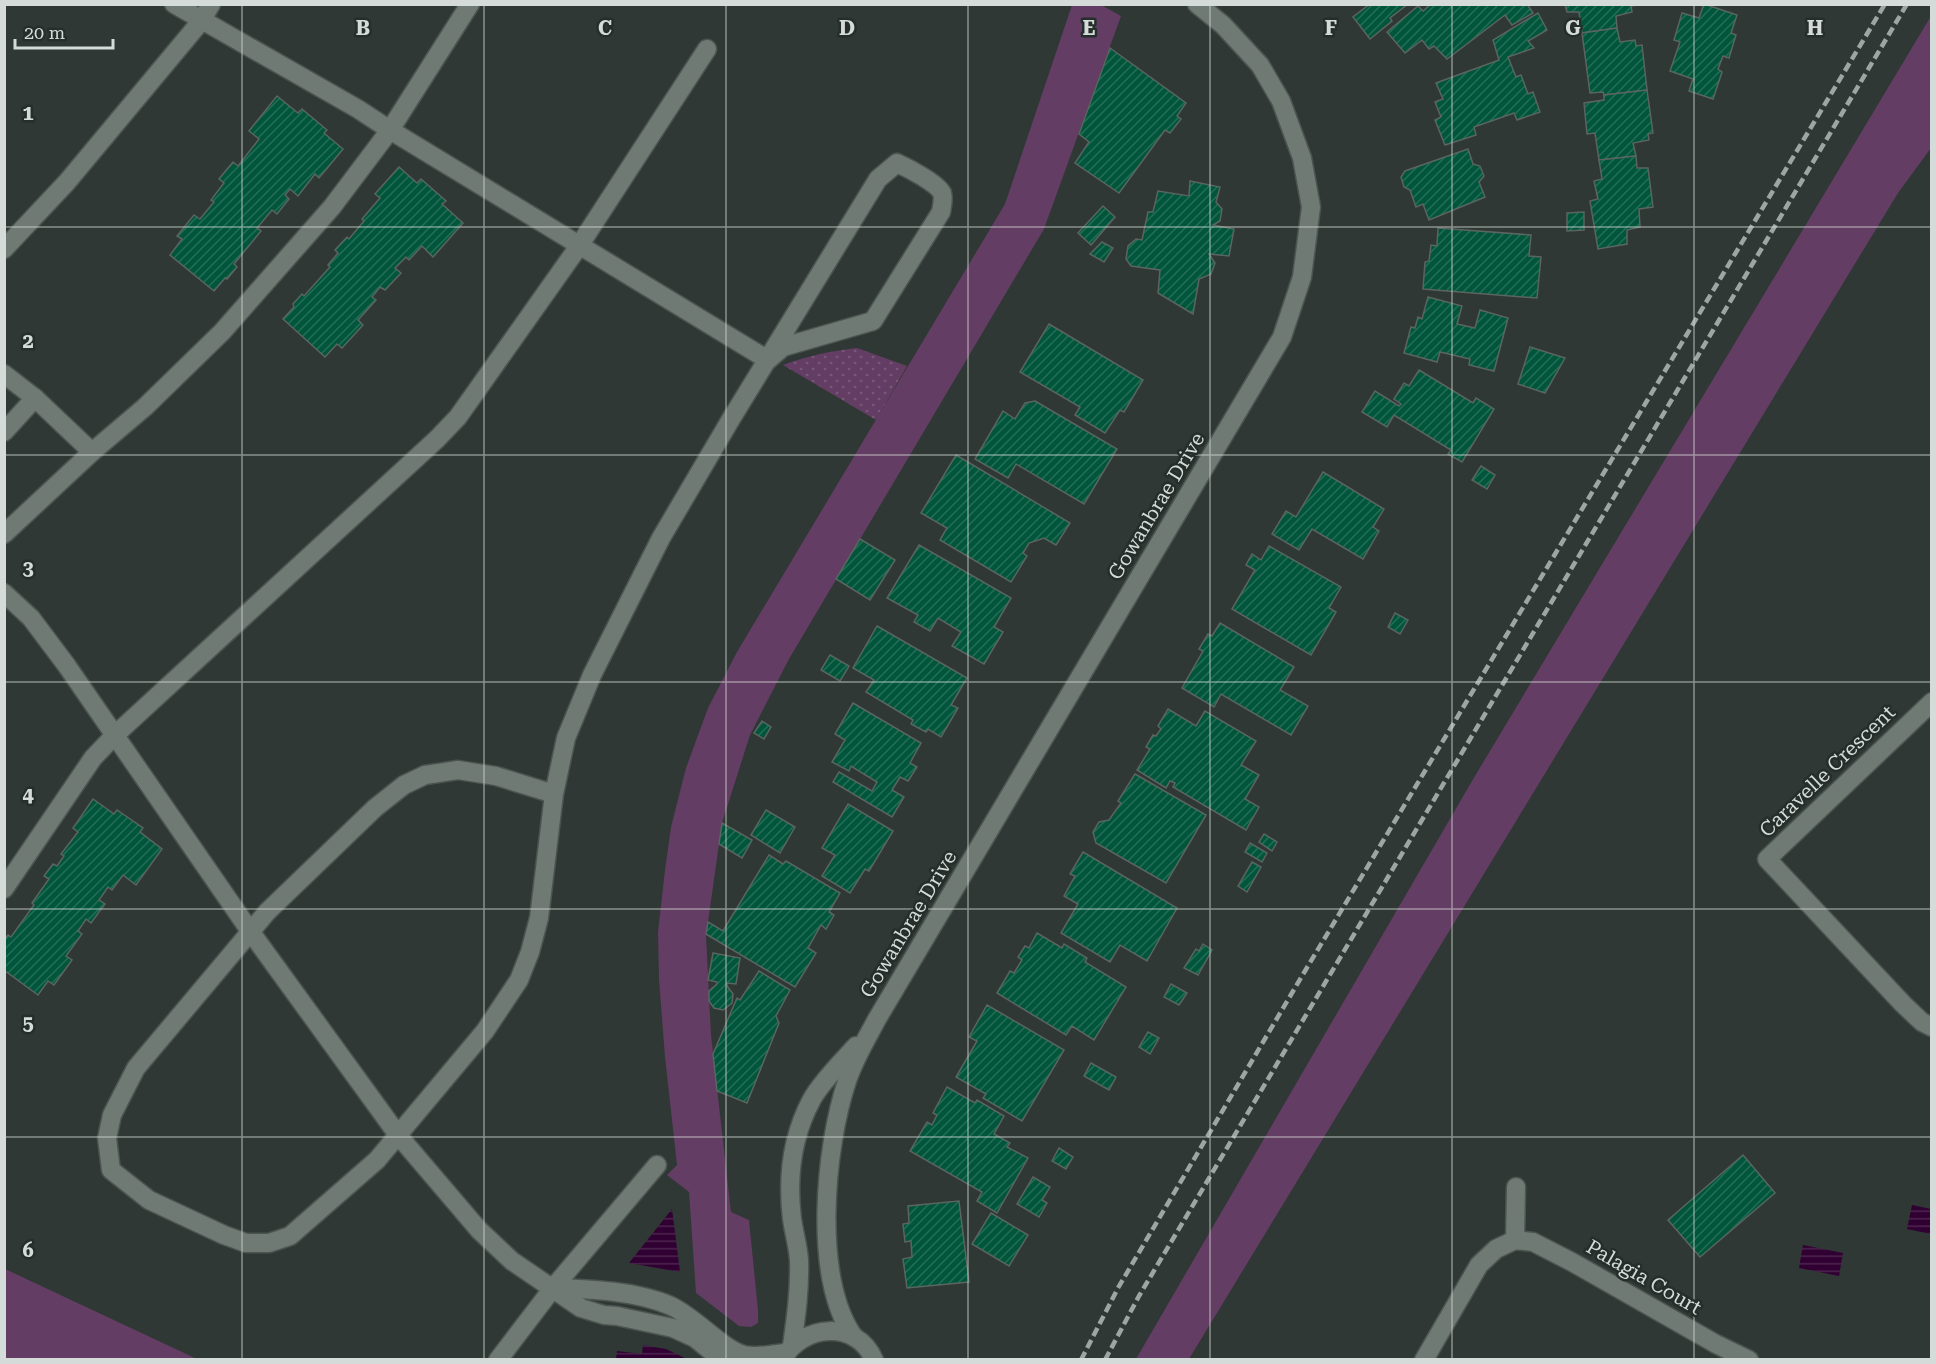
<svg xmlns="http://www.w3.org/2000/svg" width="1936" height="1364" viewBox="0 0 1936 1364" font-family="'Roboto Serif',serif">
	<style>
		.grass { fill: #633d64 }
		.garden { fill: url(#garden-dots) }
		.water { fill: url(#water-rules) }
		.building { fill: url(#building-hatch); stroke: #5a6560; stroke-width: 1.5 }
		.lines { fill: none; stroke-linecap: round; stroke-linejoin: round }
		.lane-casing { stroke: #4b5450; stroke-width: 21 }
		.street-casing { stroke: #4b5450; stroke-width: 21 }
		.lane { stroke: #6f7a74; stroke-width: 18 }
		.street { stroke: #6f7a74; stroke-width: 18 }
		.rail { stroke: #9ea5a2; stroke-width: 4.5; stroke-dasharray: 9 4.5; stroke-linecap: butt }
		.grid { fill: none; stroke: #d5dbd8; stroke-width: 1.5; stroke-opacity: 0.55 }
		.labels { text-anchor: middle; stroke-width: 5; stroke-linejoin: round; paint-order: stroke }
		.street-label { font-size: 20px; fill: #d5dbd8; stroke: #252e2a }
		.grid-label { font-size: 20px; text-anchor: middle; font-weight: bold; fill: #d5dbd8; stroke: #252e2a; stroke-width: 5; stroke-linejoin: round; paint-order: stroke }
	</style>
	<defs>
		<pattern id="garden-dots" width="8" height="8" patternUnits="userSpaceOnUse" patternTransform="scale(1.5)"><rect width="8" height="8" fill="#633d64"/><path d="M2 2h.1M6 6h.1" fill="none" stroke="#785879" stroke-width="1.8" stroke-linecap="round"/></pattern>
		<pattern id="water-rules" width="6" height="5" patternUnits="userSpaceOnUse" patternTransform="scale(1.5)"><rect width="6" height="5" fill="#300032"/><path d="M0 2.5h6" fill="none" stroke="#4d254f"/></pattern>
		<pattern id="building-hatch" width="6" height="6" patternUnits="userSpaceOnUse" patternTransform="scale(1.5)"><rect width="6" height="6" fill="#00553b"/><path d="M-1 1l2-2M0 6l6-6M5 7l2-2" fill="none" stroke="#246d57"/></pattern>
	</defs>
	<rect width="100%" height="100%" fill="#2f3834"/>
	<g class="grass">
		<polygon points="1072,5 1101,5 1121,16 1044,229 789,659 750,735 722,823 706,936 711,1035 731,1212 749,1220 758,1310 758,1323 751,1327 739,1326 696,1293 689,1192 667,1175 677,1165 665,1057 659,979 658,932 665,870 671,827 686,768 708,708 737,652 1005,204"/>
		<polygon points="1931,16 1931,148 1898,193 1189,1359 1136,1359 1472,781"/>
		<polygon points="4,1269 5,1269 197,1359 5,1359"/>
	</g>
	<path class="garden" d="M857,348l50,18 -31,54 -93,-55c24,-9 48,-14 74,-17z"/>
	<g class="water">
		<polygon points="1912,1205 1931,1209 1931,1234 1907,1229"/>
		<polygon points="672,1209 680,1272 629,1263"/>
		<polygon points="1803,1245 1843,1253 1839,1276 1799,1268"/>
		<polygon points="643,1345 666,1349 687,1359 616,1359 617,1351 642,1354"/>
	</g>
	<g class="building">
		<polygon points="1370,4 1408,4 1390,18 1392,21 1370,39 1353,17"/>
		<polygon points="1431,4 1527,4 1533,13 1512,25 1505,15 1447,59 1434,46 1429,49 1422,40 1405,53 1387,32 1418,6 1423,11"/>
		<polygon points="1565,4 1637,4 1637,5 1631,6 1632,12 1616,16 1617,28 1582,33 1579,12 1567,12"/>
		<polygon points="1704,4 1737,15 1731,33 1736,35 1729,58 1723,56 1718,69 1722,72 1713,99 1689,91 1693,79 1670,71 1680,42 1674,40 1682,13 1699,18"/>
		<polygon points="1538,13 1547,30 1528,41 1534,48 1508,57 1516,77 1521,75 1528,94 1533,92 1540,112 1517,120 1514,113 1474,127 1476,135 1445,145 1435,120 1441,117 1435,102 1443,99 1436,83 1499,60 1493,40"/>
		<polygon points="1617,28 1620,42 1635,40 1636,46 1642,45 1647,90 1604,95 1603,92 1590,93 1582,33"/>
		<polygon points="1110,48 1186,103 1177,116 1181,119 1170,133 1165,130 1119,193 1075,163 1089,142 1079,134"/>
		<polygon points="1647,90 1653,133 1648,134 1649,140 1633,143 1636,156 1599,160 1595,133 1587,134 1584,103 1604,100 1604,95"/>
		<polygon points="277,96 298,113 302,109 327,130 324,133 343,149 319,178 315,174 298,196 290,189 285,195 289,199 277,214 272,210 257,228 261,231 234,264 237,267 227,279 225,278 214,291 170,255 182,239 177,236 194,215 200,219 214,202 211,200 224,183 219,179 233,162 238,166 259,139 249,131"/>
		<polygon points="1468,149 1473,164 1480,166 1484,176 1479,182 1485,197 1429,220 1423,204 1416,207 1410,190 1404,187 1401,177 1405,171"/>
		<polygon points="1636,156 1637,168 1648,168 1653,207 1639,209 1640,227 1627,230 1627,244 1598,249 1590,201 1598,199 1594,181 1602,179 1599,160"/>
		<polygon points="399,167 417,183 421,179 446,201 442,204 463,223 433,257 422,246 409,260 406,257 395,268 401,273 385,290 380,287 372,297 376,300 358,320 363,325 342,348 337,344 325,357 283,319 294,307 293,304 302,294 304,296 330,267 328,265 338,253 335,250 347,237 349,239 364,221 362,219 380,198 375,194"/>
		<polygon points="1190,181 1220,187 1216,202 1222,209 1220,221 1213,225 1234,229 1229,256 1209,254 1215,263 1211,274 1199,279 1193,314 1158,293 1160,270 1131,266 1126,259 1128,246 1136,239 1142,240 1148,212 1153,212 1158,191 1189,196"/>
		<polygon points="1103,206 1115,217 1091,245 1078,233"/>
		<polygon points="1584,212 1584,230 1567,231 1567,213"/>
		<polygon points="1438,228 1531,235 1529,256 1541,257 1537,298 1423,289 1425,262 1429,261 1431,245 1437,246"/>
		<polygon points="1102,242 1113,248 1104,262 1090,254"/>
		<polygon points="1428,297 1462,306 1457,324 1475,328 1480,310 1508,318 1494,371 1469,365 1470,359 1440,352 1437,362 1404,353 1411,327 1415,328 1418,317 1422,319"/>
		<polygon points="1049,324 1143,380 1124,412 1120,410 1105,433 1075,415 1080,407 1020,372"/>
		<polygon points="1530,347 1565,358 1545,393 1518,384"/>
		<polygon points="1419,370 1473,403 1476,398 1494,409 1462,462 1448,454 1451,450 1394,415 1387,427 1362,412 1375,391 1399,406 1401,404 1394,399 1404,383 1409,386"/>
		<polygon points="1035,401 1117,449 1084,504 1016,464 1008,478 975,459 1003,411 1015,419 1025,403"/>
		<polygon points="956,455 1070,523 1056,545 1044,538 1029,543 1023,553 1027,556 1011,582 940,540 947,528 921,513"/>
		<polygon points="1481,466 1495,475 1487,489 1472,480"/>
		<polygon points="1323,472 1384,509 1373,527 1379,531 1363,559 1312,529 1299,550 1272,534 1286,511 1296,517"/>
		<polygon points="860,539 895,560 870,600 836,579"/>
		<polygon points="919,545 1011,598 994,627 1003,632 984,664 952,646 961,632 938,618 930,631 914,622 918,615 887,598"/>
		<polygon points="1269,546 1341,587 1329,608 1336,612 1311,655 1232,609 1255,570 1246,565 1252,554 1261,560"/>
		<polygon points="1395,613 1408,620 1400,634 1388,627"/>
		<polygon points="1220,623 1294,667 1280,690 1308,706 1291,735 1221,694 1214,707 1182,688 1203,651 1199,649 1208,634 1212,636"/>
		<polygon points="877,626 967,678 951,705 958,708 941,737 928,729 926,732 911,724 913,720 866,692 874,680 853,668"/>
		<polygon points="830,655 849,666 840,681 821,670"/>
		<polygon points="853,703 921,743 910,763 917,767 908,781 900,777 892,790 904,797 892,817 833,782 839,772 872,791 877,782 851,766 849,771 832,762 845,740 835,734"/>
		<polygon points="1168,709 1196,726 1205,711 1256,741 1241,765 1259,775 1245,799 1259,807 1246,830 1173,787 1175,783 1170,781 1166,788 1137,770 1150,749 1146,747 1153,735 1156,736 1161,729 1158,726"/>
		<polygon points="762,721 771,727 764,739 754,733"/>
		<polygon points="1135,774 1206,815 1166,883 1096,843 1093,832 1099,822 1109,820 1121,803 1118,801"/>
		<polygon points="93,799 114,814 117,810 143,828 140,832 162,849 136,885 123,875 112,890 108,887 99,900 105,904 91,923 86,919 78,931 82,934 66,956 72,960 54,985 48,981 38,995 4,970 4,940 8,935 11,937 34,905 32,903 49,879 44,876 53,864 57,866 64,856 61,854 78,832 73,828"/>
		<polygon points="848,804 893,831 869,871 865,869 850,893 822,876 835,855 822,848"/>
		<polygon points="766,810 795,827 780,853 751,835"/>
		<polygon points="722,823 752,840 742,858 719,844"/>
		<polygon points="1264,834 1277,842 1272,851 1259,842"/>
		<polygon points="1250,843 1267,853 1262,862 1245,852"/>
		<polygon points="1083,852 1177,908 1147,961 1120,945 1110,962 1061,933 1078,904 1064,896 1075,876 1070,874"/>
		<polygon points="769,855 783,864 786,861 840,893 829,912 834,915 826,929 821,925 808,948 816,953 795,987 706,934 708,922 723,931"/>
		<polygon points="1252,862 1261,867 1247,892 1238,886"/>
		<polygon points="1037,933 1062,948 1064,944 1087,958 1085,962 1126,987 1094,1040 1072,1026 1066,1035 997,993 1010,971 1014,973 1022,960 1018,957 1025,946 1029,948"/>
		<polygon points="1203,944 1212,950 1198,975 1184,968 1196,949 1199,951"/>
		<polygon points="713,953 740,958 736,984 727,983 727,986 733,994 732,1003 723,1010 714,1008 709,1001 709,991 717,984 717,982 708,980"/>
		<polygon points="759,971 790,990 776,1016 779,1023 747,1103 717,1091 713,1054 737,998 740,1000"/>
		<polygon points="1171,984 1187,993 1179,1005 1164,997"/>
		<polygon points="987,1005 1064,1050 1022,1121 983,1098 986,1094 956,1077 977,1041 969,1037"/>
		<polygon points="1148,1032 1159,1038 1150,1054 1139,1047"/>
		<polygon points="1091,1063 1116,1077 1109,1090 1084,1076"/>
		<polygon points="947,1087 975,1103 977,1100 1004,1116 994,1134 1010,1143 1007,1147 1028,1158 997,1213 977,1201 982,1192 910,1151 927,1122 932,1125 937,1115 933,1113"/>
		<polygon points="1059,1148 1073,1157 1066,1169 1052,1161"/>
		<polygon points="1743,1155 1775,1193 1700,1257 1668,1220"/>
		<polygon points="1033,1177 1050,1187 1042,1200 1047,1203 1039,1217 1017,1204"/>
		<polygon points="959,1201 969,1282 907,1288 903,1259 912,1257 911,1241 905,1242 903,1224 909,1223 908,1206"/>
		<polygon points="991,1213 1028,1235 1009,1266 972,1244"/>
	</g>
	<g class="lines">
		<g class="lane-casing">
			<g id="lane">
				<polyline points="174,4 358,109 390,130 768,360"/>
				<polyline points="4,249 67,182 202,20 211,4"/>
				<polyline points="4,374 35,398 92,452"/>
				<polyline points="4,432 35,398"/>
				<polyline points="4,534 92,452 145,407 222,332 332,207 390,130 470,4"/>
				<polyline points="4,593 31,618 67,666 250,931 398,1135 479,1230 512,1261 581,1308 604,1315 617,1316 673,1328 695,1338 722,1360"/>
				<path d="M554,794l-58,-18 -38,-6 -33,5 -21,10 -29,23 -108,104 -131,156 -24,47 -5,23 4,32 38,30 75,35 22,8h23l21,-7 87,-76 108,-129 34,-51 11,-28 9,-34 15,-124 12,-56 26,-63 69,-137 70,-119 147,-240 19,-16c11,5 40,20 45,30 2,6 0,13 -1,19l-68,109 -90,26 -15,13"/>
				<polyline points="4,889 93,758 115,735 437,439 458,417 579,246 707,49"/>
				<path d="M553,1288c37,1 84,3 118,18 24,11 51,43 73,49 14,3 28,-1 42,-2"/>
				<polyline points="498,1360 553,1288 657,1165"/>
			</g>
		</g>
		<g class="street-casing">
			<g id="street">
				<polyline points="1932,702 1767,859 1903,1004 1922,1022 1932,1027"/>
				<polyline points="1515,1240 1516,1187"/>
				<path d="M854,1337c-42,-58 -29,-190 -7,-256 7,-22 19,-41 30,-62l405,-682 20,-60 9,-70 -9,-49 -21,-57 -21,-36 -37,-40 -26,-21"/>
				<path d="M792,1346c4,-29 8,-57 7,-86 -1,-14 -5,-27 -7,-41 -5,-41 0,-83 20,-120 11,-19 29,-36 44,-53"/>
				<path d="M782,1360c20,-36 75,-41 92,0"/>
				<polyline points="1424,1360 1479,1265 1496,1249 1515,1240 1533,1242 1572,1262 1716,1344 1749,1360"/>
			</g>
		</g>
		<use href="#lane" class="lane"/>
		<use href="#street" class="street"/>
		<g class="rail">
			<polyline points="1081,1360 1118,1288 1302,976 1885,4"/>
			<polyline points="1105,1360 1139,1296 1907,4"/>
		</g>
	</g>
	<path class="grid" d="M242,4v1356M484,4v1356M726,4v1356M968,4v1356M1210,4v1356M1452,4v1356M1694,4v1356M4,227h1928M4,455h1928M4,682h1928M4,909h1928M4,1137h1928"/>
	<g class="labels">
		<g class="street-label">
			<text transform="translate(1156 506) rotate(-59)" y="7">Gowanbrae Drive</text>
			<text transform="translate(1827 771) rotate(-44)" y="7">Caravelle Crescent</text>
			<text transform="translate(908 924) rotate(-59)" y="7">Gowanbrae Drive</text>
			<text transform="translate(1644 1277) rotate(30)" y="7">Palagia Court</text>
		</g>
	</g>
	<g class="grid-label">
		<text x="363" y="35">B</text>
		<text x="605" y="35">C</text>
		<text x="847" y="35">D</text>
		<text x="1089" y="35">E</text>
		<text x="1331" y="35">F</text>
		<text x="1573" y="35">G</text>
		<text x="1815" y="35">H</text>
		<text x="28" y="120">1</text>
		<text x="28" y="348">2</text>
		<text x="28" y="575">3</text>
		<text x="28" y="802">4</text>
		<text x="28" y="1030">5</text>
		<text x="28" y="1257">6</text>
	</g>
	<rect width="1936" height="1364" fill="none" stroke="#d5dbd8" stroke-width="12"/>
	<path d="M15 39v9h98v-9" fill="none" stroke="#d5dbd8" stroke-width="3"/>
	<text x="24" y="39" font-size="18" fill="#d5dbd8" stroke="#252e2a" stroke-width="4.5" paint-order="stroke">20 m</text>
</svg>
